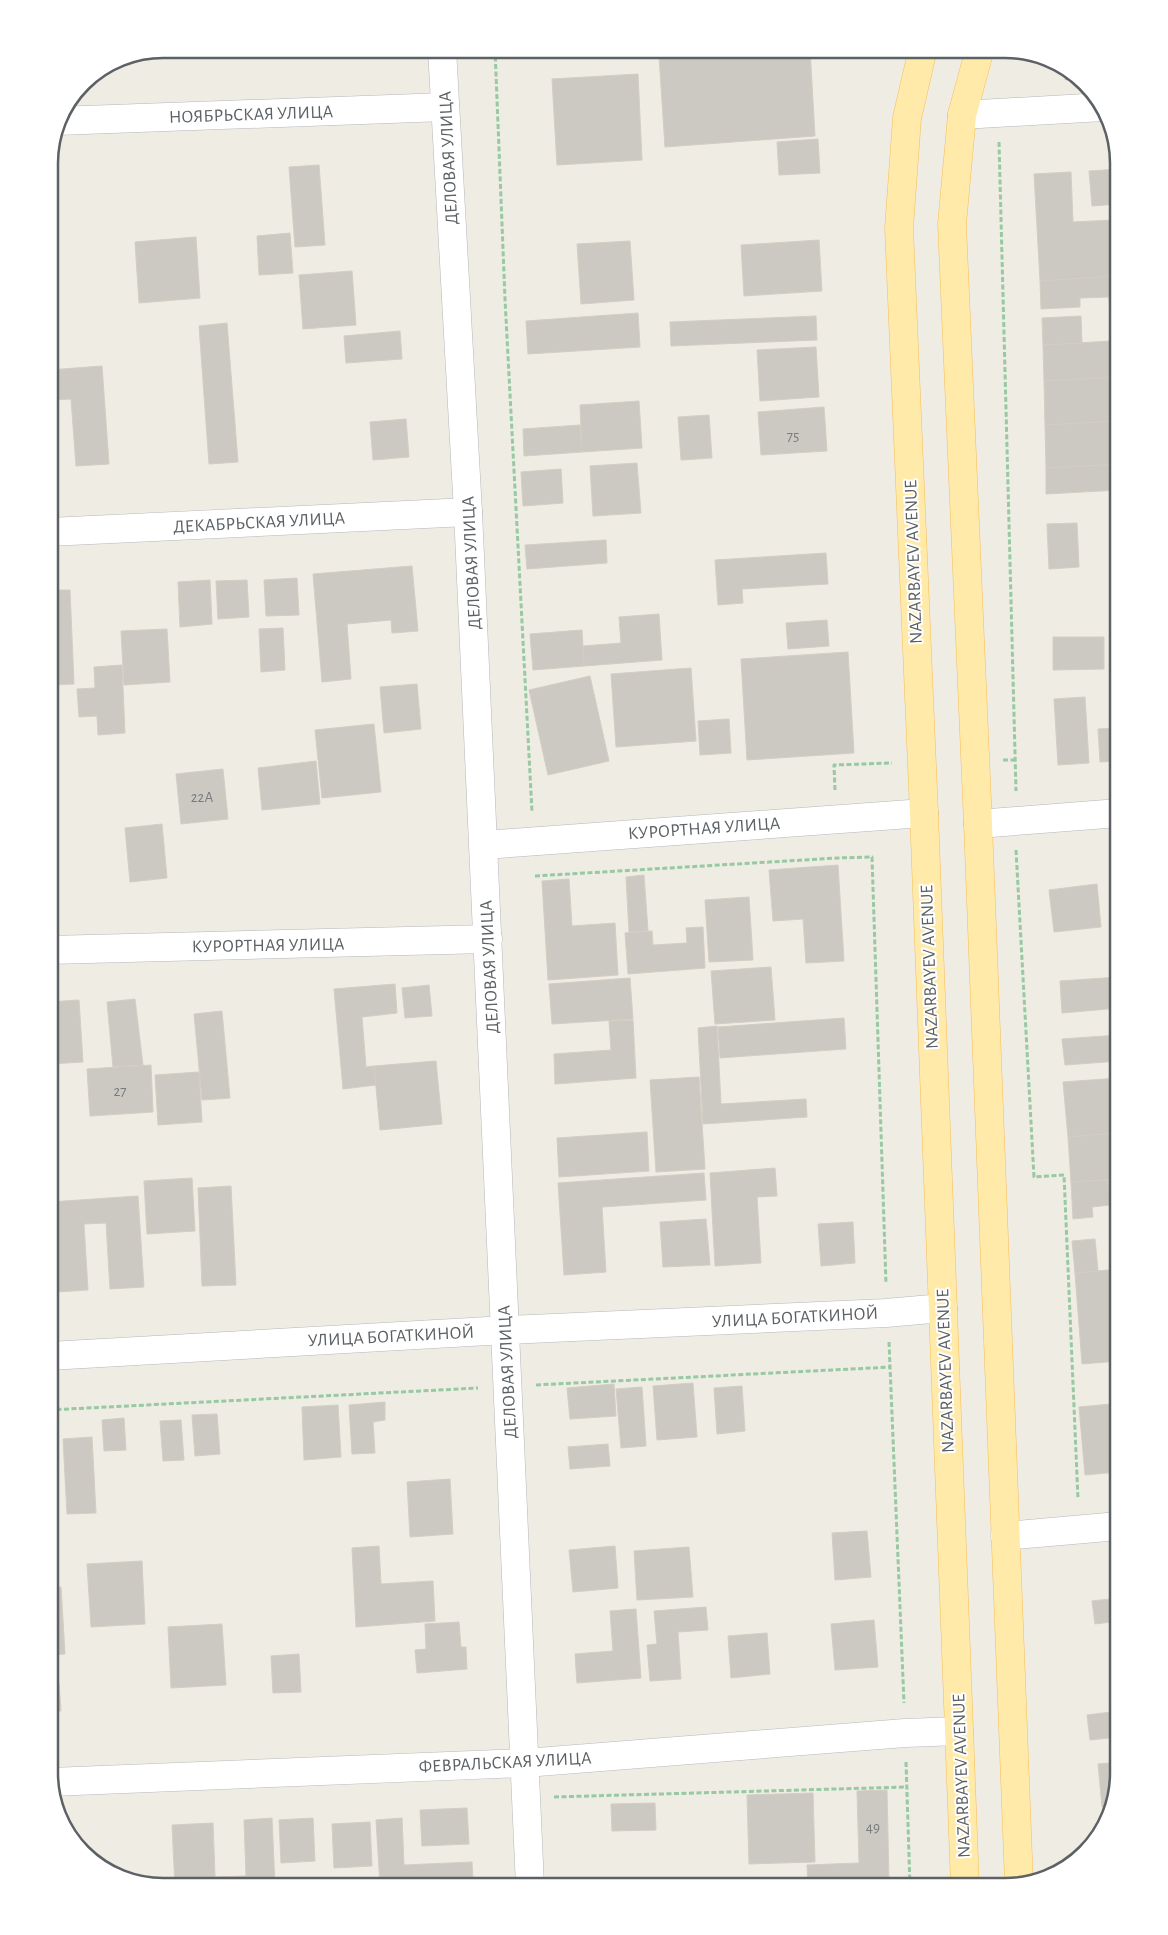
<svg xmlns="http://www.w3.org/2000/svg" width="1168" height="1935" viewBox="0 0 1168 1935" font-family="'Alegreya Sans',sans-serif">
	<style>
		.building { fill: #ccc9c3; stroke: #d4cdc2 }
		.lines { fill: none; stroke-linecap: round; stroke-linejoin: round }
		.street-casing { stroke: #b4b7bb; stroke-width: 29 }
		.secondary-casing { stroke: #b5b9be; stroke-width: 29 }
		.primary-casing { stroke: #f7bd54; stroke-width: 29 }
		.path { stroke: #97c9a2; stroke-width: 3; stroke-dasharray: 5 2.5; stroke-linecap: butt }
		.street { stroke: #fff; stroke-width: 28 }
		.secondary { stroke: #fff; stroke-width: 28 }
		.primary { stroke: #ffeaa9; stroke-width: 28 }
		.labels { text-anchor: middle; stroke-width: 4; stroke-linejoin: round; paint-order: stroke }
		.number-label { font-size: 15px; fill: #787b7c }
		.street-label { font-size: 18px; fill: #5c6165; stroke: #fff }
		.rim { fill: none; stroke: #5c6165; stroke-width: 2.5 }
	</style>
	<rect width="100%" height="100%" fill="#efece4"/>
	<g class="building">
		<polygon points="163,49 178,49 179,57 145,58 145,52"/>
		<rect x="194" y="49" width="32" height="3"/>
		<polygon points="247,49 278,49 278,50 248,54"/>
		<polygon points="767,49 810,49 815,136 665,147 659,56"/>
		<polygon points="638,74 642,160 557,165 552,79"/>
		<polygon points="818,139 820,173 779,175 777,142"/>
		<polygon points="319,165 325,245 295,247 289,167"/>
		<polygon points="1119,169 1119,204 1092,206 1089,171"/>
		<polygon points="1071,172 1073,222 1113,220 1117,276 1040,281 1034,174"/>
		<polygon points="290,233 293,273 259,275 257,236"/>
		<polygon points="196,237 200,298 139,303 135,242"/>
		<polygon points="819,240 822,291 744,296 741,245"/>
		<polygon points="630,241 634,300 581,304 577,244"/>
		<polygon points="352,271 356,325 303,329 299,275"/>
		<polygon points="1117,276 1119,276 1119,377 1044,381 1043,345 1111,341 1109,297 1080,298 1080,307 1041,309 1040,281"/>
		<polygon points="638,313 640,347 528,354 526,321"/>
		<polygon points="816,316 817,340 671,346 670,322"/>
		<polygon points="1081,316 1082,343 1043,345 1042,318"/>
		<polygon points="227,323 238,462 209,464 199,326"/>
		<polygon points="400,331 402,359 346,363 344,336"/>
		<polygon points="816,347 819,397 760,401 757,350"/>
		<polygon points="102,366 109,464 76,466 71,399 49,400 51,419 49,419 49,370"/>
		<polygon points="1119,377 1119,421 1045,425 1044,381"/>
		<polygon points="639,401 642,448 582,452 580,405"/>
		<polygon points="824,407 827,451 761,455 758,412"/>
		<polygon points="709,415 712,458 681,460 678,417"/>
		<polygon points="406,419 409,457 373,460 370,422"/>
		<polygon points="1119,421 1119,464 1046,468 1045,425"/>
		<polygon points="580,425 582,452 524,456 523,429"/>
		<polygon points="637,463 641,513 593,516 590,466"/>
		<polygon points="1119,464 1119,490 1046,494 1046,468"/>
		<polygon points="561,469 563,503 523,506 521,472"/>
		<polygon points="1077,523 1079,567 1049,569 1047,524"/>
		<polygon points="606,540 607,563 527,569 525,545"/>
		<polygon points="826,553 828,584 742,589 743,603 718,605 715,560"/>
		<polygon points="1119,564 1119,592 1113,593 1111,565"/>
		<polygon points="412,566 418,631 392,633 391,620 347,624 351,679 322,682 313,574"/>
		<polygon points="297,578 299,615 266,616 264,580"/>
		<polygon points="210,580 212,624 180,627 178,582"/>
		<polygon points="247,580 249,617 218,619 216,581"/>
		<polygon points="49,590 70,590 74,684 49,685"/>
		<polygon points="659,614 662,660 584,666 583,646 621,643 619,617"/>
		<polygon points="827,620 829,646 788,649 786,623"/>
		<polygon points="283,628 285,670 261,672 259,629"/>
		<polygon points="167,629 170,682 124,685 121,631"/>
		<polygon points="582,630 584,666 533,670 530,634"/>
		<polygon points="1053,637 1104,637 1104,669 1053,670"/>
		<polygon points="848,652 854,753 747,760 741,659"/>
		<polygon points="122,665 125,733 98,735 97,716 79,717 77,689 95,688 94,667"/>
		<polygon points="691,668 696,741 616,747 611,674"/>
		<polygon points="590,676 609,761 548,775 529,690"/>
		<polygon points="417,684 421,729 384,733 380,687"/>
		<polygon points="1085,697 1089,763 1058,765 1054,699"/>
		<polygon points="729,719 731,753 700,755 698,721"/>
		<polygon points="374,724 381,792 322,798 315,730"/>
		<polygon points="1119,728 1119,761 1100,762 1098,729"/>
		<polygon points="316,761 320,804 262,810 258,768"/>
		<polygon points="223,769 228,819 181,824 176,774"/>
		<polygon points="162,824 167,878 130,882 125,828"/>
		<polygon points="838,865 844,961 806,963 803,919 773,921 769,870"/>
		<polygon points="644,875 648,931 629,932 626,877"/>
		<polygon points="569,879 572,926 615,923 618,975 548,980 542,881"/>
		<polygon points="1097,884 1101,927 1054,932 1049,890"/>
		<polygon points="749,897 753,960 709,962 705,900"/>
		<polygon points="703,927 705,968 628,974 625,933 652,931 653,945 687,943 686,928"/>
		<polygon points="771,967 775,1020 715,1024 711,971"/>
		<polygon points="1119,977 1119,1008 1062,1013 1060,981"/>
		<polygon points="630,978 633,1019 552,1024 549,984"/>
		<polygon points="395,984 397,1013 362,1017 366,1067 374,1066 376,1085 343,1089 334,989"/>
		<polygon points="429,985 432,1016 405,1018 402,988"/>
		<polygon points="135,999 143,1065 113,1067 107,1002"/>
		<polygon points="79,1000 83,1062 49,1064 49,1002"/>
		<polygon points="222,1011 230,1098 202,1100 194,1014"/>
		<polygon points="844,1018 846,1049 720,1058 718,1027"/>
		<polygon points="633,1020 636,1078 555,1084 554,1054 611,1050 609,1021"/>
		<polygon points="717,1026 721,1104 806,1099 807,1117 703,1124 698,1028"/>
		<polygon points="1119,1035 1119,1061 1065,1065 1062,1039"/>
		<polygon points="436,1061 442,1124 380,1130 374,1066"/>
		<polygon points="151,1065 153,1112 90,1116 87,1069"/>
		<polygon points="199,1072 202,1122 158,1125 155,1075"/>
		<polygon points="699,1077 705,1169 656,1172 650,1080"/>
		<polygon points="1119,1078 1119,1133 1068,1137 1063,1082"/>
		<polygon points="647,1132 649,1171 559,1177 557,1138"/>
		<polygon points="1119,1133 1119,1179 1071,1182 1068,1137"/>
		<polygon points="775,1168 777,1196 757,1197 761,1263 715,1266 710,1173"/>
		<polygon points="704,1173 706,1200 602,1207 606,1272 564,1275 558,1183"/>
		<polygon points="192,1178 195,1231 147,1234 144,1181"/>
		<polygon points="1108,1180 1110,1205 1092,1207 1093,1217 1073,1219 1071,1182"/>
		<polygon points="231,1186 236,1285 202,1286 198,1188"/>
		<polygon points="138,1196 144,1287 110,1289 106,1223 84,1224 88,1290 56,1292 50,1202"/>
		<polygon points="706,1219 710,1265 663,1267 660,1222"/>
		<polygon points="853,1222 855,1263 821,1266 818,1224"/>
		<polygon points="1095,1239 1098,1271 1075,1273 1072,1241"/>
		<polygon points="1119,1269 1119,1361 1082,1364 1075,1273"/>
		<polygon points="693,1383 697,1437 657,1440 653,1386"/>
		<polygon points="614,1384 616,1416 570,1419 567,1388"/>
		<polygon points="742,1386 745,1431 717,1434 714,1388"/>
		<polygon points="642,1387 646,1446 621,1448 616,1389"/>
		<polygon points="385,1402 385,1420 373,1422 375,1453 352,1454 349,1405"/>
		<polygon points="1111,1404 1117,1472 1085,1475 1079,1407"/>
		<polygon points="338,1405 341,1457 304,1460 302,1407"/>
		<polygon points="217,1414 220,1454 195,1456 192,1415"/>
		<polygon points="124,1418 126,1450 104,1451 102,1420"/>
		<polygon points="181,1420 184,1460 163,1461 160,1421"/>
		<polygon points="92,1437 96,1513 67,1514 63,1439"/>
		<polygon points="608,1444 610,1466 570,1469 568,1447"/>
		<polygon points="450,1479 453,1534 410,1537 407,1482"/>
		<polygon points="867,1531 871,1577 835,1580 832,1533"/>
		<polygon points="379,1546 381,1584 433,1581 435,1621 356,1627 352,1548"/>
		<polygon points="615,1546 618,1588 573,1592 569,1550"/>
		<polygon points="689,1547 693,1597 637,1600 634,1551"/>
		<polygon points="142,1561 145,1624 91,1627 87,1564"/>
		<polygon points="61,1587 65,1654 49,1655 49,1588"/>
		<polygon points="1119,1598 1119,1621 1095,1624 1092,1601"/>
		<polygon points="706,1607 708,1630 678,1632 681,1679 650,1681 647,1645 657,1644 654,1611"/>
		<polygon points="636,1609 641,1678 577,1683 575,1654 613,1651 610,1611"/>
		<polygon points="874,1620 878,1667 835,1670 831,1624"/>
		<polygon points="459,1622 461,1647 466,1647 467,1669 417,1673 415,1650 426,1649 425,1624"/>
		<polygon points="222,1624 226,1685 171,1688 168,1627"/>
		<polygon points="767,1633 770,1674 731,1678 728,1636"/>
		<polygon points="299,1654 301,1692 273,1693 271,1656"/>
		<polygon points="59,1683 61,1711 49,1711 49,1684"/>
		<polygon points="1119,1711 1119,1737 1090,1740 1087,1715"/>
		<polygon points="1119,1762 1119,1772 1109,1806 1102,1807 1098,1764"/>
		<polygon points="887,1790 889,1883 808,1886 807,1865 859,1863 857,1791"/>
		<polygon points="813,1793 815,1862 749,1864 747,1795"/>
		<polygon points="655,1803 656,1830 612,1831 611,1804"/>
		<polygon points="467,1808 469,1844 422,1846 420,1810"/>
		<polygon points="272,1818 275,1886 175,1886 172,1825 213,1823 215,1877 246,1876 244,1820"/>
		<polygon points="313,1818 315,1861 281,1863 279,1820"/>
		<polygon points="402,1818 404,1865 472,1862 473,1880 380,1885 376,1820"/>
		<polygon points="370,1822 372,1866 334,1868 332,1824"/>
		<polygon points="157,1880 157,1886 141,1881"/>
	</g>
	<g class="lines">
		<g class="street-casing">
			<g id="street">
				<polyline points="442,49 468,512 530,1886"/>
				<polyline points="962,115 1103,107"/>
				<polyline points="57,121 445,107"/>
				<polyline points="49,532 468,512"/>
				<polyline points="978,824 1119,813"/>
				<polyline points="484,845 924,813"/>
				<polyline points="49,950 488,939"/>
				<polyline points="49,1356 506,1330 886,1313 943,1308"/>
				<polyline points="1005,1536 1119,1526"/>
			</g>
		</g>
		<g class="secondary-casing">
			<polyline id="secondary" points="51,1782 525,1763 905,1733 959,1731"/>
		</g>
		<g class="primary-casing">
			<g id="primary">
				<polyline points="923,49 907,118 899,228 924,813 965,1886"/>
				<polyline points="980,49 962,115 952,224 978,824 1019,1883"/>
			</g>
		</g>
		<g class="path">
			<polyline points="495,49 505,299 532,812"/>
			<polyline points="1066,80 1069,69"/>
			<polyline points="999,142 1016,791"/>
			<polyline points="1003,760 1015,760"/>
			<polyline points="835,790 834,765 892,763"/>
			<polyline points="1016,850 1034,1177 1064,1175 1078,1499"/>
			<polyline points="535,876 837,858 872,857 886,1284"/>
			<polyline points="889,1342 904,1703"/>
			<polyline points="536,1385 891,1367"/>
			<polyline points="49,1410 478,1388"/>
			<polyline points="906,1762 910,1886"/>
			<polyline points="554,1797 906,1787"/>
		</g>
		<use href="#street" class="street"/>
		<use href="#secondary" class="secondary"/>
		<use href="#primary" class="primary"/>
	</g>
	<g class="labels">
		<g class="number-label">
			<text x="793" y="441">75</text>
			<text x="202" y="802">22А</text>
			<text x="120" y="1096">27</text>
			<text x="873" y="1832">49</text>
		</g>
		<g class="street-label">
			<text transform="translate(251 114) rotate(-2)" y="6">НОЯБРЬСКАЯ УЛИЦА</text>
			<text transform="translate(448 158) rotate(-93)" y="6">ДЕЛОВАЯ УЛИЦА</text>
			<text transform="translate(259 522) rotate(-3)" y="6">ДЕКАБРЬСКАЯ УЛИЦА</text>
			<text transform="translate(913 562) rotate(-92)" y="6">NAZARBAYEV AVENUE</text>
			<text transform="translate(471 563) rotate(-93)" y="6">ДЕЛОВАЯ УЛИЦА</text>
			<text transform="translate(704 828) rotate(-4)" y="6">КУРОРТНАЯ УЛИЦА</text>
			<text transform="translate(268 945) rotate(-1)" y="6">КУРОРТНАЯ УЛИЦА</text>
			<text transform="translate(489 967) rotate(-93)" y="6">ДЕЛОВАЯ УЛИЦА</text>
			<text transform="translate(929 967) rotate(-92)" y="6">NAZARBAYEV AVENUE</text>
			<text transform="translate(795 1317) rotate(-3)" y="6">УЛИЦА БОГАТКИНОЙ</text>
			<text transform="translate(391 1336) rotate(-3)" y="6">УЛИЦА БОГАТКИНОЙ</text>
			<text transform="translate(945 1371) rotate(-92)" y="6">NAZARBAYEV AVENUE</text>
			<text transform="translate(507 1372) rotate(-93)" y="6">ДЕЛОВАЯ УЛИЦА</text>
			<text transform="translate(505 1762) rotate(-3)" y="6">ФЕВРАЛЬСКАЯ УЛИЦА</text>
			<text transform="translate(961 1776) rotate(-92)" y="6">NAZARBAYEV AVENUE</text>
		</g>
	</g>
	<path d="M0 0H1168V1935H0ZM163 58H1005A105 105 0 0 1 1110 163V1773A105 105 0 0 1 1005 1878H163A105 105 0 0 1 58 1773V163A105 105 0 0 1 163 58Z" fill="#fff" fill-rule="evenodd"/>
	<path class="rim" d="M163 58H1005A105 105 0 0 1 1110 163V1773A105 105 0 0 1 1005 1878H163A105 105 0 0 1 58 1773V163A105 105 0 0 1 163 58Z"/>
</svg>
